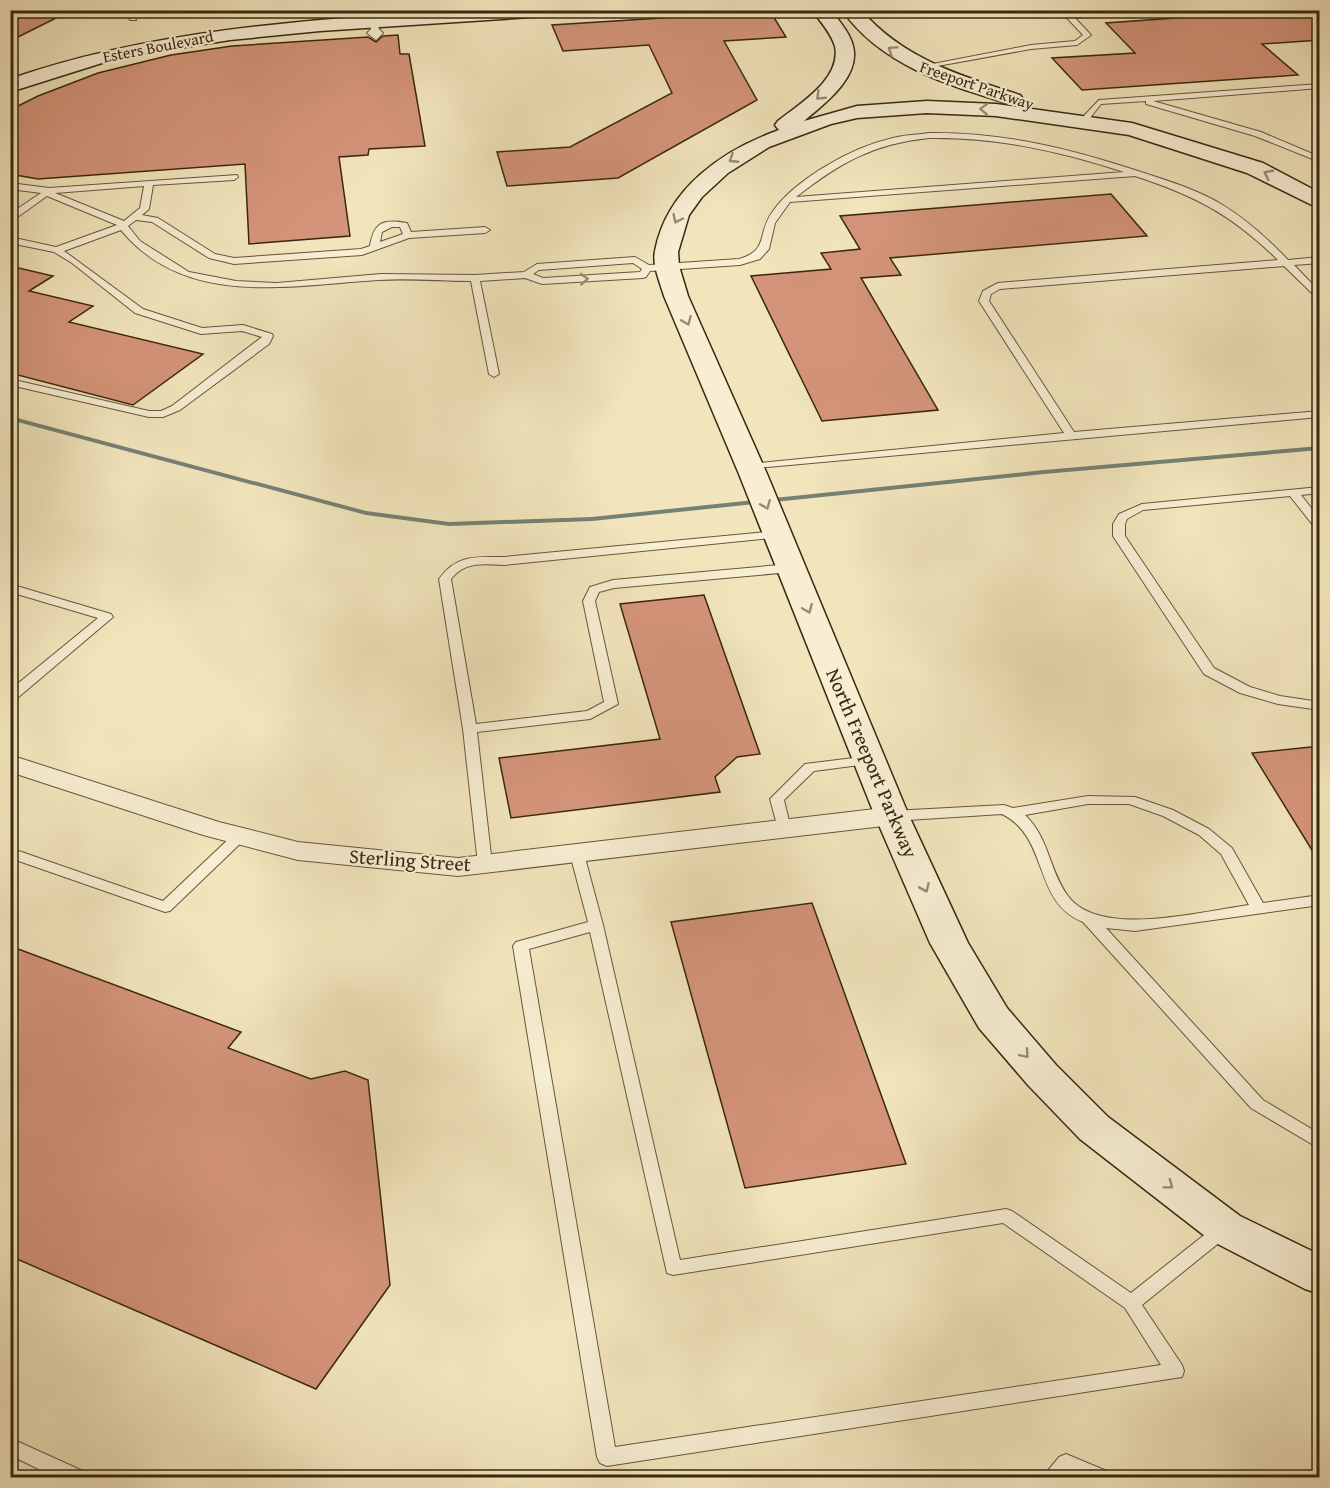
<svg xmlns="http://www.w3.org/2000/svg" width="1330" height="1488" viewBox="0 0 1330 1488" font-family="'Gentium Book Plus',serif">
	<style>
		.lines { fill: none; stroke-linecap: round; stroke-linejoin: round }
		.stream { fill: #758175; fill-rule: evenodd }
		.building { fill: #d49479; stroke: #39280f; stroke-width: 1.5 }
		.lane-casing { stroke: #67573a; stroke-width: 2 }
		.street-casing { stroke: #67573a; stroke-width: 2 }
		.secondary-casing { stroke: #39280f; stroke-width: 3 }
		.lane { fill: #f7eed3; fill-rule: evenodd }
		.street { fill: #f7eed3; fill-rule: evenodd }
		.secondary { fill: #f7eed3; fill-rule: evenodd }
		.oneway { stroke: #988b71 }
		.labels { text-anchor: middle; stroke-width: 4.5; stroke-linejoin: round; paint-order: stroke }
		.far-street-label { font-size: 16px; fill: #39280f; stroke: #f7eed3 }
		.street-label { font-size: 20px; fill: #39280f; stroke: #f7eed3 }
	</style>
	<rect width="100%" height="100%" fill="#f2e5bc"/>
	<filter id="stains"><feTurbulence type="fractalNoise" baseFrequency=".00333" numOctaves="4"/><feColorMatrix values="0 0 0 0 .2 0 0 0 0 .09 0 0 0 0 .02 0 0 0 .5 -.17"/></filter>
	<radialGradient id="worn" r=".72"><stop offset=".6" stop-color="#630" stop-opacity="0"/><stop offset="1" stop-color="#630" stop-opacity=".3"/></radialGradient>
	<g class="lines">
		<polygon class="stream" points="10,416 366,511 449,522 592,517 1044,470 1320,446 1320,450 1044,474 592,521 449,526 366,515 10,420"/>
	</g>
	<g class="building">
		<polygon points="10,10 12,10 56,18 10,41"/>
		<polygon points="1290,10 1320,10 1320,40 1262,44 1298,75 1082,90 1052,58 1135,53 1106,23"/>
		<polygon points="770,11 786,37 724,41 757,100 618,178 507,186 497,152 570,147 672,93 649,45 563,51 552,25"/>
		<polygon points="398,35 400,54 409,54 425,146 369,149 368,155 339,157 350,236 249,244 245,164 38,179 10,174 10,110 38,96 98,73 171,55 232,46 368,37 376,42 383,36"/>
		<polygon points="1111,194 1147,236 890,258 901,275 861,278 938,410 822,421 751,276 831,269 821,253 860,249 840,216"/>
		<polygon points="10,266 53,276 29,291 93,306 69,322 203,354 133,405 10,373"/>
		<polygon points="704,595 760,754 737,757 715,777 720,792 511,818 499,758 660,739 620,604"/>
		<polygon points="1320,746 1320,863 1252,753"/>
		<polygon points="812,903 906,1164 745,1188 671,922"/>
		<polygon points="10,946 241,1032 228,1048 311,1079 345,1071 368,1080 390,1285 316,1389 10,1256"/>
	</g>
	<g class="lines">
		<g class="lane-casing">
			<g id="lane">
				<polygon points="125,10 132,10 136,20 130,20"/>
				<polygon points="1096,10 1121,10 1075,18 1091,35 1077,45 1031,49 921,69 917,67 1031,45 1075,41 1083,35 1067,18 1067,14"/>
				<polygon points="373,20 376,20 379,29 383,33 376,40 367,33 371,29 369,22"/>
				<polygon points="1317,53 1320,53 1320,61 1316,59"/>
				<polygon points="1320,84 1320,88 1153,101 1261,132 1320,157 1320,162 1255,136 1146,104 1146,101 1101,104 1087,122 1080,120 1099,100"/>
				<path d="M929,133c74,-1 142,16 212,39 27,9 55,17 80,32 25,15 47,35 67,56l32,-3v6l-26,2 26,27v9l-36,-35 -284,23 -9,5 -2,7 85,131 246,-21v6l-574,52v-4l4,-1 314,-31 -85,-132 4,-10 15,-8 280,-23c-46,-45 -82,-64 -143,-84l-345,26 -15,21 -6,26 -9,10 -20,6 -90,6 -4,6 -3,1 -101,6 -17,-6 -45,3 19,93 -5,3 -5,-3 -18,-93c-31,0 -62,-3 -92,-1 -89,5 -193,29 -258,-50l-57,21 79,58 59,19 41,-3 29,9 1,2 -4,8 -89,66 -17,7h-14l-139,-32v-6l139,32h12l11,-5 90,-69 -20,-6 -41,3 -66,-21 -63,-50 -18,-11 -44,-9v-6l46,10 61,-22 -70,-29 -28,20h-9v-6l4,1 27,-18 -31,-4v-6l39,5 188,-13 1,2 -4,3 -81,5 -4,24 -7,6 16,3 57,36 19,4 127,-9 9,-3c4,-25 14,-27 37,-23l4,9 74,-5 5,3 -5,3 -76,5 -47,17 -128,9 -25,-6 -57,-36 -16,-2 -8,6 12,15 49,31 47,9 41,2 104,-9 94,1 49,-3 13,-8 98,-7 14,8 90,-6c31,-9 17,-25 34,-48 23,-32 78,-63 116,-72 13,-4 27,-4 40,-6zM929,138c68,-1 131,13 195,34l-328,25c45,-35 77,-53 133,-59zM144,186l-4,22 -16,13 -69,-28zM392,227h8l3,7 -23,8 2,-10zM633,263l9,6 -2,3 -97,6 -10,-4 6,-4z"/>
				<polygon points="1320,487 1320,493 1301,495 1320,519 1320,530 1316,529 1290,496 1143,510 1127,519 1125,524 1125,536 1214,668 1250,687 1280,696 1320,702 1320,710 1278,704 1240,693 1204,674 1113,536 1113,524 1119,514 1142,504"/>
				<path d="M778,531l6,4 -2,2 -278,28c-20,-1 -39,-4 -53,14l25,145 111,-13 17,-9 -21,-101 7,-14 23,-7 178,-16 6,4 -6,4 -177,16 -15,4 -4,9 23,103 -28,15 -113,13 15,132 -2,3h-10l-2,-3 -15,-135 -24,-150c18,-25 37,-22 65,-22z"/>
				<polygon points="10,584 111,614 113,617 15,700 10,701 10,690 98,618 10,592"/>
				<polygon points="870,756 877,760 875,763 814,771 784,800 791,829 789,832 779,832 770,799 805,764"/>
				<path d="M1088,796l47,1 38,13 36,19 23,19 31,55 57,-8v10l-185,26 -29,-3 157,172 57,34v15l-69,-41 -168,-186c-51,-20 -33,-84 -81,-108l-110,7 -7,-5 7,-5 112,-6 9,3zM1088,804h41l34,12 36,19 22,19 28,51c-47,6 -149,34 -181,-9 -19,-25 -18,-57 -43,-81z"/>
				<polygon points="240,831 245,833 247,836 245,839 170,911 165,912 10,858 10,848 163,901 235,833"/>
				<path d="M577,849l7,5 19,71 77,335 326,-51 6,2 119,82 87,-69 6,-2 6,2 3,5 -3,5 -88,71 40,60 2,6 -2,6 -575,89 -7,-3 -3,-6 -84,-511 3,-4 72,-20 -18,-68zM590,932l77,341 6,2 330,-52 122,85 36,57 -546,82 -86,-498z"/>
				<polygon points="10,1438 85,1472 88,1478 57,1478 10,1455"/>
				<polygon points="1066,1454 1109,1472 1112,1478 1079,1478 1069,1473 1065,1478 1042,1478 1059,1457"/>
			</g>
		</g>
		<g class="street-casing">
			<polygon id="street" points="10,755 219,822 298,842 458,858 892,807 901,810 905,816 901,822 892,825 458,876 298,860 203,835 10,772"/>
		</g>
		<g class="secondary-casing">
			<g id="secondary">
				<path d="M463,10h107l-9,5 -241,16 -90,9 -89,14 -39,9 -92,29v-13c147,-51 300,-59 453,-69z"/>
				<path d="M812,10h19c8,11 19,23 22,36 8,31 -29,58 -49,75l53,-15 70,-5 69,3 136,19 131,40 57,30v16l-73,-36 -118,-38 -133,-19 -69,-3 -70,5 -26,6 -62,23 -41,26 -26,24 -13,18 -11,37 1,14 9,30 79,178 142,342 59,127 39,65 49,57 52,52 132,99 80,39v39l-15,-5 -95,-49 -130,-101 -52,-54 -49,-57 -49,-85 -55,-127 -136,-342 -75,-178c-4,-14 -12,-31 -9,-45 12,-63 68,-101 124,-121l-4,-5 3,-4c21,-17 64,-42 57,-75 -4,-13 -15,-25 -23,-36z"/>
				<path d="M842,10h19c42,49 100,66 159,85l3,4 -3,4h-14c-61,-19 -125,-38 -164,-93z"/>
			</g>
		</g>
		<use href="#lane" class="lane"/>
		<use href="#street" class="street"/>
		<use href="#secondary" class="secondary"/>
	</g>
	<defs><path id="oneway-chevron" d="M-2-3.5L2.5 0L-2 3.5" fill="none" stroke-width="1.6" stroke-linecap="round" stroke-linejoin="round" transform="scale(1.5)"/></defs>
	<g class="oneway">
		<use href="#oneway-chevron" transform="translate(892 50) rotate(-146)"/>
		<use href="#oneway-chevron" transform="translate(820 96) rotate(136)"/>
		<use href="#oneway-chevron" transform="translate(984 109) rotate(-178)"/>
		<use href="#oneway-chevron" transform="translate(733 159) rotate(147)"/>
		<use href="#oneway-chevron" transform="translate(1268 174) rotate(-154)"/>
		<use href="#oneway-chevron" transform="translate(677 219) rotate(115)"/>
		<use href="#oneway-chevron" transform="translate(584 279) rotate(-3)"/>
		<use href="#oneway-chevron" transform="translate(687 321) rotate(67)"/>
		<use href="#oneway-chevron" transform="translate(766 505) rotate(68)"/>
		<use href="#oneway-chevron" transform="translate(808 609) rotate(68)"/>
		<use href="#oneway-chevron" transform="translate(925 888) rotate(66)"/>
		<use href="#oneway-chevron" transform="translate(1025 1054) rotate(49)"/>
		<use href="#oneway-chevron" transform="translate(1169 1185) rotate(37)"/>
	</g>
	<g class="labels">
		<g class="far-street-label">
			<text transform="translate(158 46) rotate(-11)" y="6">Esters Boulevard</text>
			<text transform="translate(977 85) rotate(19)" y="6">Freeport Parkway</text>
		</g>
		<g class="street-label">
			<text transform="translate(872 763) rotate(67)" y="7">North Freeport Parkway</text>
			<text transform="translate(410 860) rotate(4)" y="7">Sterling Street</text>
		</g>
	</g>
	<rect width="1330" height="1488" fill="none" stroke="#f2e5bc" stroke-width="36"/>
	<rect x="12" y="12" width="1306" height="1464" fill="none" stroke="#39280f" stroke-width="3"/>
	<rect x="18" y="18" width="1294" height="1452" fill="none" stroke="#39280f" stroke-width="1.5"/>
	<rect width="100%" height="100%" filter="url(#stains)"/>
	<rect width="100%" height="100%" fill="url(#worn)"/>
</svg>
